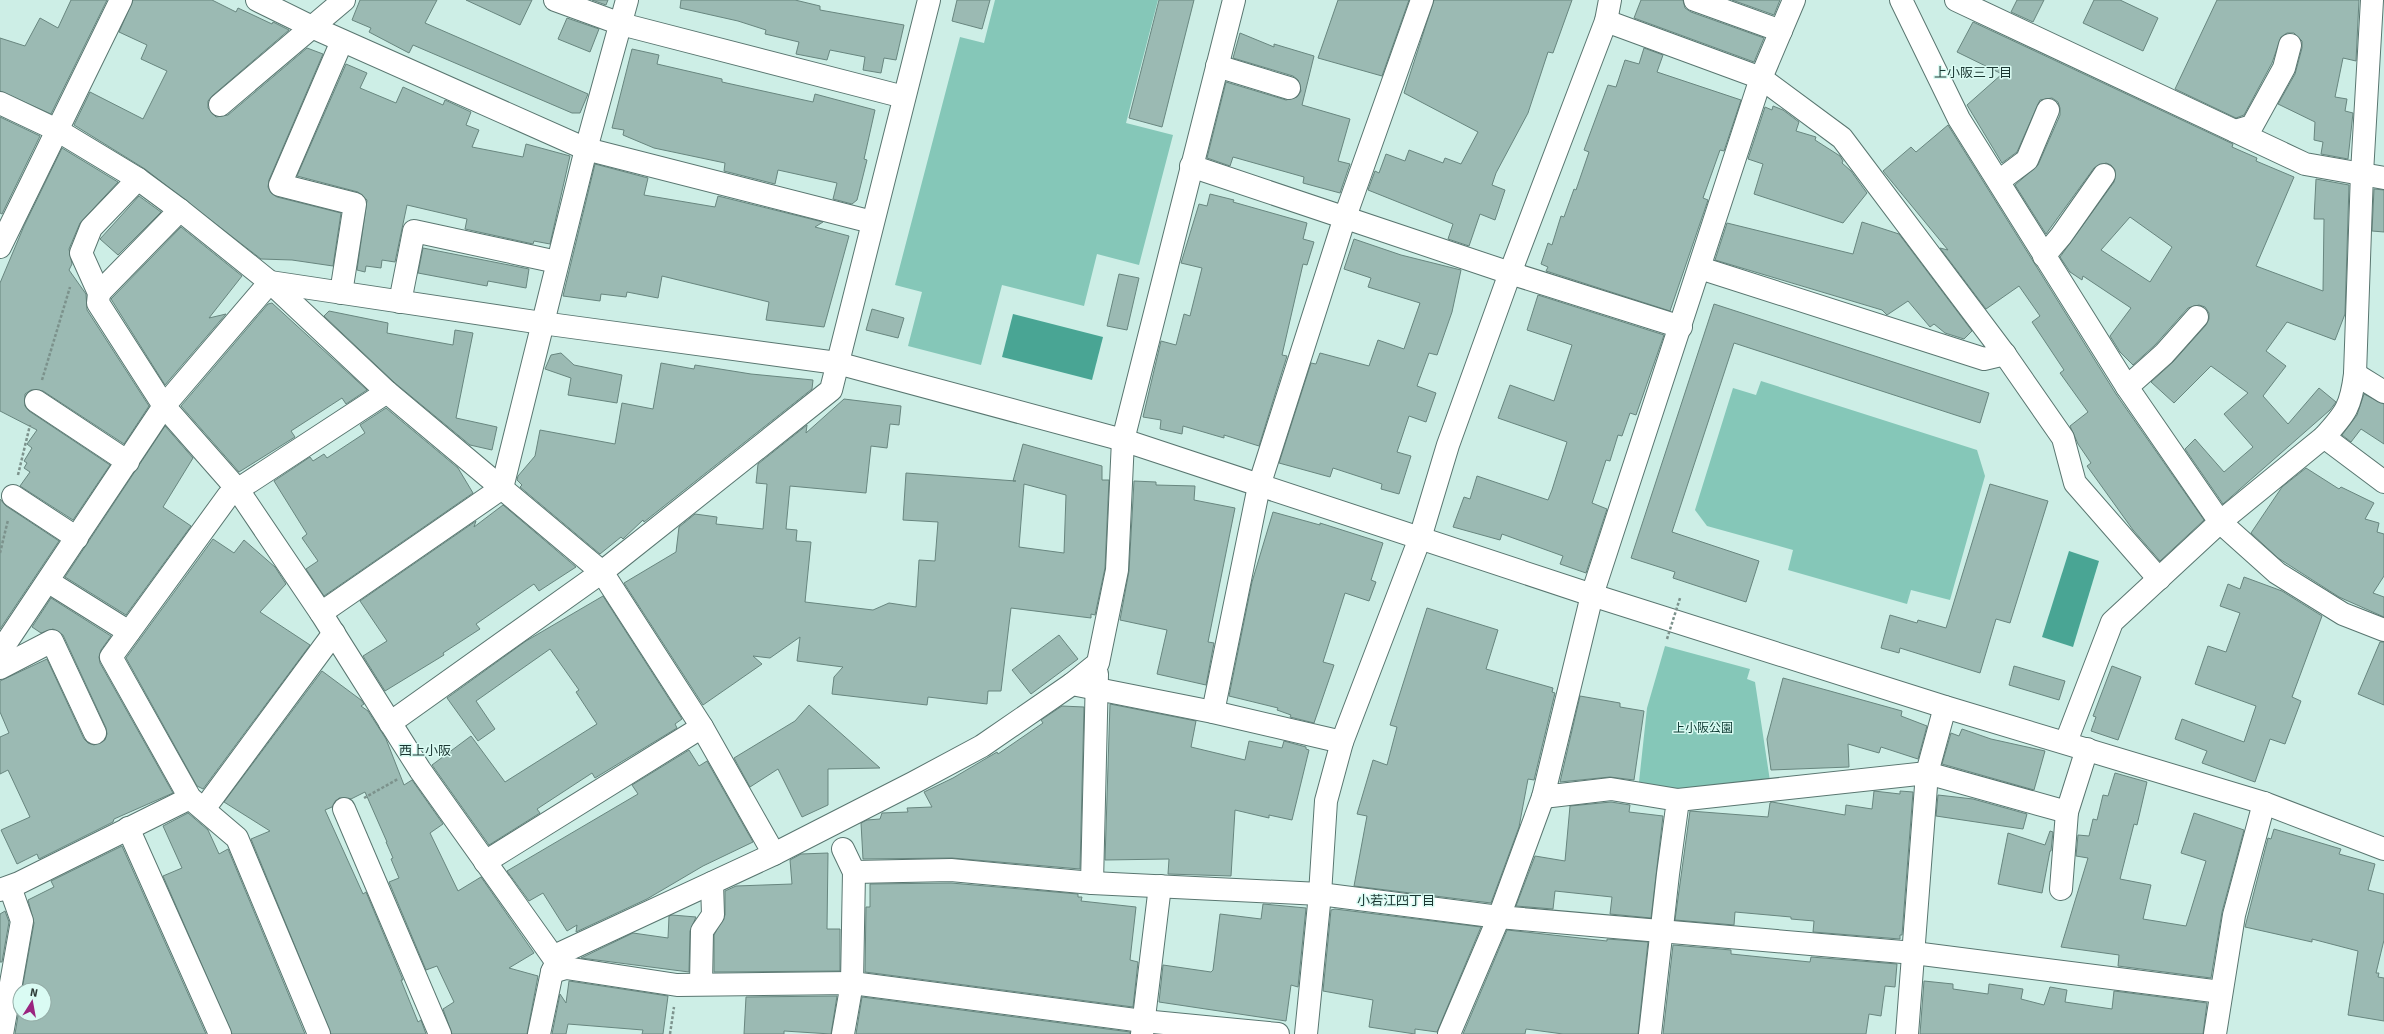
<svg xmlns="http://www.w3.org/2000/svg" width="2384" height="1034" viewBox="0 0 2384 1034" font-family="Signika,'Noto Sans JP',sans-serif">
	<style>
		.green { fill: #85c7b8 }
		.water { fill: #49a594 }
		.building { fill: #9bbab3; stroke: #68867f; fill-rule: evenodd }
		.lines { fill: none; stroke-linecap: round; stroke-linejoin: round }
		.minor-casing { stroke: #597670; stroke-width: 24 }
		.path { stroke: #7c928c; stroke-width: 2.5; stroke-dasharray: 3 2; stroke-linecap: butt }
		.minor { stroke: #fff; stroke-width: 22 }
		.path-bridge { stroke: #7c928c; stroke-width: 2.5; stroke-dasharray: 3 2; stroke-linecap: butt }
		.labels { text-anchor: middle; stroke-width: 3; stroke-linejoin: round; paint-order: stroke }
		.park-label { font-size: 12px; fill: #0b372f; stroke: #dafbf3 }
		.neighbourhood-label { font-size: 13px; fill: #1a3631; stroke: #dafbf3 }
	</style>
	<rect width="100%" height="100%" fill="#cdeee6"/>
	<g class="green">
		<polygon points="995,0 1158,0 1126,123 1173,135 1139,265 1097,254 1084,306 1002,285 981,365 908,346 922,292 895,285 960,37 984,43"/>
		<polygon points="1761,381 1977,450 1985,476 1950,600 1911,590 1907,604 1788,570 1793,550 1707,526 1695,510 1733,388 1756,395"/>
		<polygon points="1665,646 1750,669 1747,679 1755,682 1770,781 1681,790 1639,782 1647,708"/>
	</g>
	<g class="water">
		<polygon points="1013,314 1103,337 1092,380 1002,357"/>
		<polygon points="2069,551 2099,561 2073,647 2042,637"/>
	</g>
	<g class="building">
		<polygon points="71,0 107,0 51,114 0,91 0,38 25,46 40,18 58,28"/>
		<polygon points="133,0 212,0 236,12 238,8 272,24 273,22 289,30 212,96 208,101 208,108 216,117 228,115 307,48 323,54 269,180 268,187 271,193 277,197 341,213 333,266 292,260 261,259 145,169 74,125 90,92 143,119 167,71 141,59 147,45 119,32"/>
		<polygon points="360,0 437,0 425,23 588,94 580,113 572,113 413,45 409,53 369,32 371,28 352,20"/>
		<polygon points="466,0 532,0 520,25"/>
		<polygon points="592,0 608,0 606,5"/>
		<polygon points="681,0 795,0 820,6 820,10 904,25 896,60 884,58 881,73 863,70 865,57 830,50 827,60 796,54 799,42 765,34 766,30 738,21 680,8"/>
		<polygon points="957,0 990,0 982,29 952,21"/>
		<polygon points="1159,0 1194,0 1162,127 1129,118"/>
		<polygon points="1338,0 1409,0 1382,76 1318,58"/>
		<polygon points="1434,0 1572,0 1553,53 1548,52 1528,113 1496,173 1492,185 1505,190 1495,220 1480,214 1469,246 1448,239 1453,224 1368,190 1375,171 1379,173 1386,154 1405,161 1409,150 1443,163 1445,158 1461,164 1478,132 1404,93"/>
		<polygon points="1641,0 1683,0 1685,8 1691,12 1764,38 1754,62 1634,18"/>
		<polygon points="1732,0 1780,0 1774,15"/>
		<polygon points="2017,0 2044,0 2033,22 2011,12"/>
		<polygon points="2094,0 2120,0 2158,18 2143,51 2083,23"/>
		<polygon points="2217,0 2359,0 2356,61 2343,58 2335,97 2347,99 2345,111 2353,113 2348,159 2321,154 2323,142 2314,140 2315,122 2278,104 2295,74 2302,48 2302,41 2294,33 2287,33 2281,37 2272,63 2244,115 2236,118 2175,89"/>
		<polygon points="567,18 599,29 590,52 558,39"/>
		<path d="M1973,22l260,122 -1,3 25,11 -1,3 38,16 -38,89 67,25 1,-72h-10l2,-40 33,6 -4,129 -10,26 -48,-18 -21,29 20,15 -23,30 25,28 31,-36 17,14 -6,8 -107,94 -38,-55 10,-10 29,33 29,-25 -29,-33 24,-21 -37,-27 -37,37 -23,-21 22,-20 33,-37 3,-6v-6l-4,-6 -6,-2 -11,3 -33,37 -22,20 -13,-13 -10,-16 21,-28 -48,-32 -1,4 -12,-8 -10,-15 54,-75 1,-12 -4,-5 -5,-2 -12,5 -48,66 -31,-49 23,-20 22,-50v-7l-2,-6 -6,-4 -12,2 -23,52 -15,11 -35,-58 35,-31 -45,-22zM2130,217l42,30 -22,35 -49,-32z"/>
		<polygon points="1240,33 1274,47 1274,44 1314,56 1302,105 1350,119 1338,161 1350,164 1340,193 1303,183 1304,177 1233,157 1230,166 1207,158 1226,82 1286,100 1297,97 1301,91 1298,80 1293,76 1233,58"/>
		<polygon points="1644,48 1663,55 1657,72 1741,100 1724,151 1720,150 1703,198 1708,200 1670,311 1546,271 1548,267 1541,264 1548,243 1552,245 1561,216 1564,217 1574,189 1576,190 1589,152 1584,150 1608,85 1616,87 1625,60 1639,64"/>
		<polygon points="632,49 659,55 657,64 722,79 722,82 813,102 815,94 875,110 864,159 867,160 857,200 852,204 833,199 837,183 778,170 775,184 724,171 725,163 654,148 623,135 624,130 612,128"/>
		<polygon points="346,64 367,73 360,88 396,103 403,87 443,105 445,100 471,112 466,125 479,130 472,147 523,157 526,144 570,156 550,244 534,241 533,244 465,229 467,219 407,205 395,262 382,260 381,268 366,266 365,272 357,270 367,200 358,192 297,176"/>
		<polygon points="1773,106 1783,110 1799,122 1796,131 1816,137 1815,140 1840,156 1843,161 1842,163 1851,171 1867,193 1843,223 1754,194 1763,164 1748,159 1765,107 1772,110"/>
		<polygon points="0,117 40,136 2,214 0,213"/>
		<polygon points="1948,125 2116,394 2204,520 2160,561 2133,530 2087,466 2091,463 2078,444 2070,426 2088,412 2060,373 2064,370 2032,322 2040,316 2019,286 1986,309 1940,248 1948,250 1883,171 1911,147 1916,152"/>
		<polygon points="62,148 118,182 80,223 69,249 72,264 69,270 86,294 87,310 149,406 124,444 43,391 31,390 25,394 25,406 29,411 110,465 73,520 20,486 30,472 24,468 27,463 24,461 32,448 27,444 37,430 0,411 0,283 24,226"/>
		<polygon points="595,164 648,178 644,195 715,207 718,196 823,222 815,227 849,236 824,327 766,320 769,302 662,276 658,298 627,292 626,297 601,294 600,301 563,296"/>
		<polygon points="2374,189 2384,190 2384,232 2372,231"/>
		<polygon points="1210,194 1234,200 1233,202 1307,223 1303,239 1314,242 1307,265 1303,264 1282,355 1287,356 1259,446 1224,435 1224,438 1183,426 1182,434 1160,429 1161,420 1143,417 1161,341 1176,345 1184,314 1190,316 1202,268 1181,263 1199,204 1207,206"/>
		<polygon points="139,196 161,212 118,255 100,239"/>
		<polygon points="1862,222 1899,234 1972,331 1964,339 1945,333 1934,324 1930,327 1908,301 1887,315 1882,310 1715,260 1727,223 1853,254"/>
		<polygon points="181,227 242,276 209,318 226,314 165,385 111,299"/>
		<polygon points="1354,239 1401,255 1461,270 1452,312 1437,355 1429,353 1417,386 1436,393 1426,422 1409,416 1397,452 1411,456 1399,494 1381,489 1382,484 1333,468 1330,477 1279,463 1311,363 1316,364 1320,353 1369,366 1378,340 1404,349 1420,303 1368,287 1371,278 1344,269"/>
		<polygon points="423,248 529,269 526,288 488,281 487,286 418,273"/>
		<polygon points="1119,274 1139,278 1127,330 1107,326"/>
		<polygon points="1538,295 1664,335 1636,415 1630,413 1622,436 1618,435 1610,461 1606,460 1592,503 1607,509 1586,573 1560,564 1563,556 1502,534 1500,540 1453,527 1464,497 1470,499 1477,476 1548,500 1552,490 1567,442 1498,418 1510,385 1554,401 1572,345 1527,330"/>
		<polygon points="272,303 367,390 346,404 342,398 291,431 295,437 239,472 181,406 268,304"/>
		<polygon points="1714,304 1989,393 1980,423 1734,343 1672,532 1759,561 1746,602 1673,578 1675,572 1631,558"/>
		<polygon points="872,309 904,318 898,338 866,330"/>
		<polygon points="329,311 388,323 387,333 453,345 455,330 473,333 456,418 497,427 492,450 470,445 395,383 324,316"/>
		<polygon points="561,353 574,365 622,375 617,403 568,395 571,378 545,369 551,355"/>
		<polygon points="661,363 694,369 695,365 751,374 813,380 812,389 644,522 643,520 623,539 621,537 600,554 520,487 522,485 517,480 518,476 535,456 540,430 615,444 622,403 653,409"/>
		<polygon points="2364,394 2384,404 2384,444 2361,429 2351,442 2342,435 2357,415"/>
		<path d="M844,399l57,7 -2,19 -9,-1 -3,24 -16,-2 -5,47 -76,-7 -4,43 11,1 -1,11 15,1 -6,60 68,8 16,-7 27,4 3,-47 16,1 3,-39 -35,-2 3,-47 110,8h-3l10,-37 79,22v14h7l-4,88 -10,47 -4,-1v4l-80,-10 -10,83h-13l-1,13 -59,-7 -1,8 -95,-11 2,-17 9,-10 -46,-6 3,-24 -30,21 -17,-2 9,8 -59,41 -79,-122 52,-31 3,-25 16,-13 22,3 -1,7 47,5 4,-45 -11,-1 2,-19 49,-39 -1,8zM1024,484l42,11 -2,58 -45,-6z"/>
		<polygon points="386,408 458,468 473,493 324,596 306,569 318,561 302,538 307,534 274,481 310,457 313,461 324,454 327,458 365,433 360,425"/>
		<polygon points="165,426 193,458 163,507 191,526 126,615 65,577"/>
		<polygon points="2306,468 2339,489 2341,487 2374,503 2365,519 2379,523 2377,532 2384,534 2384,576 2373,593 2384,597 2384,617 2339,597 2278,558 2251,533 2282,487"/>
		<polygon points="1134,481 1156,482 1156,485 1195,486 1194,500 1235,508 1208,642 1214,643 1206,685 1157,674 1167,630 1120,620 1129,571"/>
		<polygon points="1990,484 2048,501 2010,623 1996,619 1980,673 1900,648 1899,653 1881,648 1890,615 1917,623 1918,620 1946,628"/>
		<polygon points="0,499 6,506 59,541 0,629"/>
		<polygon points="503,505 576,567 539,591 534,584 476,624 480,629 443,653 444,655 385,691 363,656 387,641 360,601 476,521 474,527"/>
		<polygon points="1273,512 1320,525 1320,523 1383,543 1371,580 1376,582 1369,601 1345,593 1323,662 1334,665 1314,723 1290,717 1291,715 1277,710 1278,708 1229,696 1252,582"/>
		<polygon points="213,539 234,553 244,540 275,567 286,584 260,612 310,645 203,789 197,786 126,658"/>
		<polygon points="2244,577 2282,591 2322,616 2292,697 2301,701 2285,744 2270,739 2255,782 2202,763 2207,751 2175,739 2182,719 2244,742 2256,706 2195,684 2208,646 2226,652 2240,613 2220,606 2228,584 2240,589"/>
		<polygon points="603,596 682,719 675,724 677,728 595,778 592,773 537,809 540,813 489,845 432,765 471,736 505,782 597,724 576,692 579,690 550,649 476,701 495,729 478,741 447,698 526,641"/>
		<polygon points="51,598 111,636 101,650 99,657 100,663 173,793 114,819 113,822 39,859 37,854 17,864 1,830 30,817 8,770 0,774 0,737 9,733 0,712 0,681 47,659 84,739 88,743 94,745 105,740 107,734 106,728 63,635 53,629 41,633 32,627"/>
		<polygon points="1427,608 1498,630 1486,669 1553,688 1552,692 1555,693 1534,780 1528,779 1519,827 1491,903 1354,886 1367,816 1357,814 1373,760 1387,765 1397,727 1390,725"/>
		<polygon points="1059,635 1078,659 1031,694 1012,670"/>
		<polygon points="2380,642 2384,642 2384,705 2358,694"/>
		<polygon points="2014,666 2065,681 2059,700 2009,685"/>
		<polygon points="2112,666 2141,677 2118,740 2091,731 2096,717 2093,716"/>
		<polygon points="322,671 361,700 364,704 361,706 368,711 386,739 404,785 412,780 443,824 430,833 458,891 481,877 534,953 509,968 538,976 527,1034 452,1034 443,1009 454,1002 437,966 426,970 389,882 399,878 391,859 393,858 386,842 387,842 365,792 351,799 339,798 332,807 325,810 363,894 366,892 403,980 401,980 418,1022 421,1020 426,1034 331,1034 251,839 270,831 224,802"/>
		<polygon points="1783,678 1902,711 1901,716 1927,726 1918,759 1881,747 1879,753 1848,744 1849,767 1771,770 1767,739"/>
		<polygon points="1580,696 1620,703 1620,707 1644,711 1634,780 1610,777 1560,782"/>
		<polygon points="1110,704 1196,721 1191,747 1245,760 1249,741 1282,748 1284,741 1306,747 1306,749 1309,750 1292,820 1269,815 1269,818 1235,810 1231,876 1168,874 1169,859 1105,860"/>
		<polygon points="809,705 880,768 828,769 828,805 802,817 778,769 750,787 734,758 795,721"/>
		<polygon points="1062,706 1084,707 1080,869 952,858 863,859 861,823 867,820 880,819 882,813 908,812 907,808 932,807 924,792 953,778 997,752 998,754 1043,723 1041,720"/>
		<polygon points="1962,729 1991,739 2045,751 2034,790 1942,764 1951,733 1959,736"/>
		<polygon points="689,750 699,766 707,761 753,842 703,866 647,899 576,932 577,925 567,931 543,893 529,901 507,871 638,794 632,785"/>
		<polygon points="2115,773 2147,782 2137,825 2134,824 2120,879 2151,885 2143,919 2186,926 2206,861 2181,853 2194,813 2244,830 2222,912 2211,978 2118,966 2119,955 2061,947 2088,858 2076,856 2078,835 2089,836 2093,819 2097,820 2103,795 2108,796"/>
		<polygon points="1874,791 1900,794 1900,791 1913,792 1902,935 1900,935 1900,939 1813,932 1814,921 1791,919 1791,917 1735,912 1734,925 1675,920 1690,811 1768,817 1770,803 1772,802 1845,815 1846,805 1872,809"/>
		<polygon points="1938,795 1973,799 2027,814 2023,829 1936,816"/>
		<polygon points="1611,802 1630,805 1629,812 1663,816 1651,918 1610,914 1612,897 1555,891 1553,909 1516,906 1535,856 1565,861 1570,806"/>
		<polygon points="188,813 208,830 219,854 228,849 305,1034 232,1034 163,876 182,868 163,826"/>
		<polygon points="2274,829 2341,849 2339,854 2375,864 2368,890 2384,894 2384,940 2376,973 2379,973 2378,977 2384,978 2384,1021 2348,1015 2358,951 2312,939 2312,942 2245,927 2268,838 2271,839"/>
		<polygon points="2050,831 2053,832 2051,851 2050,851 2042,893 1998,884 2008,833 2045,845"/>
		<polygon points="122,846 206,1034 15,1034 20,1004 20,1014 44,1014 44,990 22,990 34,923 28,900 54,887 51,881"/>
		<polygon points="828,853 827,929 840,929 840,971 714,972 714,935 725,915 725,891 736,886 792,884 790,860 801,854"/>
		<polygon points="951,883 1078,894 1078,897 1082,897 1081,901 1136,907 1130,960 1138,962 1133,1007 865,972 866,907 870,907 870,884"/>
		<polygon points="1263,904 1306,908 1298,987 1291,985 1286,1021 1159,1002 1163,965 1211,972 1213,970 1220,914 1261,919"/>
		<polygon points="1335,909 1481,927 1437,1032 1415,1029 1415,1034 1369,1027 1373,1000 1323,991 1331,910"/>
		<polygon points="5,911 9,922 2,962 0,962 0,914"/>
		<polygon points="672,915 696,917 690,931 689,972 581,958 633,933 668,938 669,916"/>
		<polygon points="1507,930 1607,941 1607,939 1648,942 1638,1034 1563,1034 1526,1029 1525,1034 1463,1034"/>
		<polygon points="1673,945 1731,950 1731,954 1810,962 1811,957 1897,964 1895,987 1885,986 1881,1016 1869,1014 1866,1034 1663,1034"/>
		<polygon points="569,981 668,996 663,1034 642,1034 643,1030 568,1024 566,1034 552,1034 560,994 566,1003"/>
		<polygon points="1924,981 1953,984 1953,989 1988,994 1989,984 2023,989 2021,999 2044,1005 2050,987 2067,990 2065,1002 2112,1009 2114,991 2207,1003 2203,1034 1920,1034"/>
		<polygon points="837,996 831,1034 784,1031 784,1034 744,1034 746,997"/>
		<polygon points="862,997 1130,1032 1130,1034 856,1034"/>
	</g>
	<g class="lines">
		<g class="minor-casing">
			<g id="minor">
				<polyline points="257,0 314,28 586,149 872,222"/>
				<polyline points="555,0 621,24 904,97"/>
				<polyline points="1695,0 1781,31"/>
				<polyline points="1901,0 1959,119 2127,387 2220,522 2277,573 2343,614 2384,630"/>
				<polyline points="1956,0 2305,164 2384,178"/>
				<polyline points="1606,21 1761,78 1842,138 2006,356 2063,438 2075,483 2159,579"/>
				<polyline points="1217,66 1289,88"/>
				<polyline points="0,103 57,130 138,179 180,210 270,282 387,392 602,572 702,727 774,854"/>
				<polyline points="220,105 344,0"/>
				<polyline points="2235,131 2252,126 2284,68 2290,45"/>
				<polyline points="1191,166 1510,273 1681,327"/>
				<polyline points="138,179 91,228 81,253 99,293 98,303 164,406 238,490 321,613 420,770 556,961"/>
				<polyline points="1999,181 2027,160 2048,110"/>
				<polyline points="0,247 121,0"/>
				<polyline points="2044,256 2061,236 2104,175"/>
				<polyline points="1700,268 1984,359 2005,354"/>
				<polyline points="270,282 542,323 837,363 1123,440 1592,595 1945,707 2264,803 2384,849"/>
				<polyline points="99,293 180,210"/>
				<polyline points="341,293 355,204 280,185 342,41"/>
				<polyline points="400,302 414,231 557,262"/>
				<polyline points="2355,374 2384,392"/>
				<polyline points="2127,387 2164,354 2197,317"/>
				<polyline points="36,401 128,462"/>
				<polyline points="2324,437 2384,482"/>
				<polyline points="13,496 77,538"/>
				<polyline points="49,582 129,632"/>
				<polyline points="321,613 502,488 586,149 627,0"/>
				<polyline points="0,652 164,406 270,282"/>
				<polyline points="0,668 52,641 95,733"/>
				<polyline points="1072,684 1098,663 1117,570 1123,440 1234,0"/>
				<polyline points="1213,712 1259,486 1345,217 1422,0"/>
				<polyline points="390,723 602,572 831,390 929,0"/>
				<path d="M2066,742l46,-120 108,-100 104,-85c22,-24 27,-31 31,-63l7,-201 10,-173"/>
				<polyline points="1678,800 1927,773 2067,812 2087,749"/>
				<polyline points="204,809 334,633"/>
				<polyline points="344,809 440,1034"/>
				<polyline points="128,828 220,1034"/>
				<polyline points="843,849 854,872 852,983 843,1034"/>
				<polyline points="485,862 702,727"/>
				<polyline points="854,872 951,870 1092,883 1320,894 1499,917 1914,953 2221,992"/>
				<polyline points="1092,883 1097,674"/>
				<polyline points="2061,889 2067,812"/>
				<polyline points="0,890 19,883 190,798"/>
				<polyline points="552,972 566,968 677,985 852,983 1143,1021 1278,1034"/>
				<polyline points="701,984 702,931 713,915 712,883"/>
				<polyline points="2,1034 22,921 10,887"/>
				<polyline points="319,1034 237,838 190,798 111,657 228,496 387,392"/>
				<polyline points="539,1034 552,972 561,953 774,854 913,783 982,746 1072,684 1213,712 1342,742"/>
				<polyline points="1142,1034 1160,886"/>
				<polyline points="1306,1034 1320,894 1326,801 1342,742 1420,538 1448,445 1510,273 1606,21 1610,0"/>
				<polyline points="1449,1034 1499,917 1543,797"/>
				<polyline points="1650,1034 1668,874 1678,800 1611,789 1543,797 1592,595 1761,78 1794,0"/>
				<polyline points="1907,1034 1927,773 1945,707"/>
				<polyline points="2215,1034 2234,915 2264,803"/>
			</g>
		</g>
		<g class="path">
			<polyline points="42,380 70,287"/>
			<polyline points="18,475 30,425"/>
			<polyline points="0,553 8,520"/>
			<polyline points="364,798 398,779"/>
			<polyline points="670,1034 674,1007"/>
		</g>
		<use href="#minor" class="minor"/>
		<polyline class="path-bridge" points="1667,639 1680,598"/>
	</g>
	<g class="labels">
		<g class="park-label">
			<text x="1703" y="732">上小阪公園</text>
		</g>
		<g class="neighbourhood-label">
			<text x="1973" y="77">上小阪三丁目</text>
			<text x="425" y="755">西上小阪</text>
			<text x="1396" y="905">小若江四丁目</text>
		</g>
	</g>
	<g transform="translate(32 1002) rotate(11)"><circle r="19" fill="#dafbf3" stroke="#95aea8"/>
	<path d="M0-3L7 15L0 10L-7 15Z" fill="#9a247f"/>
	<text y="-6" font-size="11" font-weight="bold" text-anchor="middle" fill="#2e3b37">N</text>
	</g>
</svg>
